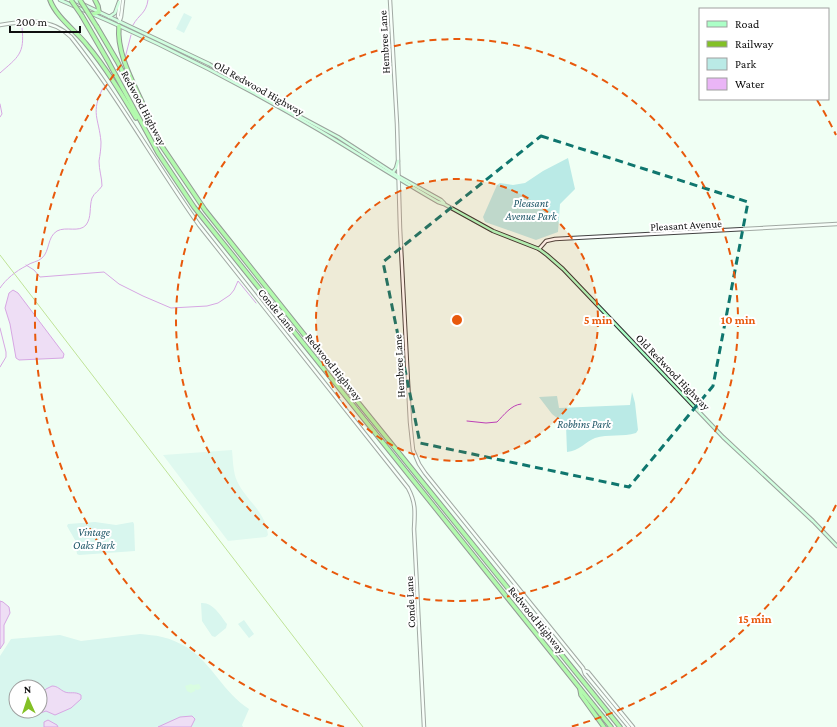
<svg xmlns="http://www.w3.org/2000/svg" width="837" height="727" viewBox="0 0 837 727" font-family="'Crimson Pro',serif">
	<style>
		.green { fill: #baeae6; fill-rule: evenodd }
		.sand { fill: #bdfbca }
		.pitch { fill: #cbf1e9 }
		.water { fill: #eab5f6; stroke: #b73cce }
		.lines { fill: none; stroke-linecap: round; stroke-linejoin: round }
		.stream { stroke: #b73cce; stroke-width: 1 }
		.tertiary-casing { stroke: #424242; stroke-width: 4.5 }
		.secondary-casing { stroke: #313131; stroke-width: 4.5 }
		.motorway-casing { stroke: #202020; stroke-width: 5.5 }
		.tertiary { stroke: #fff; stroke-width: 2.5 }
		.secondary { stroke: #acffc7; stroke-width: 2.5 }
		.motorway { stroke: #69f459; stroke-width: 3.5 }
		.rail { stroke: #83c026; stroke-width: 1 }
		.motorway-bridge-casing { stroke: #202020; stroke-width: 5.5; stroke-linecap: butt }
		.motorway-bridge { stroke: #69f459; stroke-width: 3.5 }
		.marked { fill: none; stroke: #0f766e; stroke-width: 3; stroke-dasharray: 8 5; stroke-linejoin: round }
		.ring { fill: none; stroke: #e8590c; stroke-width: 2; stroke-dasharray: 7 5 }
		.labels { text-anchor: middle; stroke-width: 4; stroke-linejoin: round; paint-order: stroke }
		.street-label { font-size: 11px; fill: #0f0f0f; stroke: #fff }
		.park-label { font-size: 11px; font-style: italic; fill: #1e5667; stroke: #fff }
		.centre { fill: #e8590c; stroke: #fff; stroke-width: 2 }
		.ring-label { font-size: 12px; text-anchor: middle; font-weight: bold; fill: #e8590c; stroke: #fff; stroke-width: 4; stroke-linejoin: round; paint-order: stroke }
	</style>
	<rect width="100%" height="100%" fill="#f0fff4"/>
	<g class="green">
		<polygon points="184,13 192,17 184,33 176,29"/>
		<polygon points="568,158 575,189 560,204 558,232 536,240 485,222 483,217 497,185 500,183 513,185 525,183 543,171"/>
		<path d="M632,392l3,11 3,27 -2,3c-13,4 -28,1 -41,5 -10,4 -16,13 -28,14l-1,-27 -14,-11 -13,-17 18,-1 2,12 71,-3z"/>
		<polygon points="95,522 116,525 133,522 134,524 135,551 79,555 77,554 75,540 67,526 68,524"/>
		<path d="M201,603c12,-1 19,12 26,21l-1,4 -11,9 -3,-1 -10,-15z"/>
		<polygon points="244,620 254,634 249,638 238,624"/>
		<path d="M140,634c7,1 15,1 22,3 9,2 18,6 26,11 24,16 36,45 61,61l-7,16 1,2h-243v-71l11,-17 49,-4 21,6zM16,687h24v24h-24z"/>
	</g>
	<polygon class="sand" points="191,684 193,685 199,684 201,688 198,690 195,689 195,691 191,693 187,691 185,686"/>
	<g class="pitch">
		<path d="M232,450c1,10 1,22 5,31 10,21 28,29 31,54l-2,2 -38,4 -65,-86z"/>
		<polygon points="106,538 112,538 113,548 106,548"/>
	</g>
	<g class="water">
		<polygon points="13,290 18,293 64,354 63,358 19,360 16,358 10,324 5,308 9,293"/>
		<polygon points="0,601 3,602 9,607 10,613 4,625 4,643 0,649"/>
		<path d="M52,686c6,0 8,4 13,6 5,2 10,-1 16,3v4l-10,9 -16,7 -9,-4 -8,3 -5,-1 -2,-2h9v-16l6,-6z"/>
		<polygon points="192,716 195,719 191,727 158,727 180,717"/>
		<polygon points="48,720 57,725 58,727 44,727 44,722"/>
	</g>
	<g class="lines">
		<g class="stream">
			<path d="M133,25c6,-11 13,-11 15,-25"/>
			<polyline points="125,58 131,35"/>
			<path d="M0,73c18,-16 25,-19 22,-45"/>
			<polyline points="0,104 2,114 0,117"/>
			<polyline points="26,265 34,270 40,277 104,272 119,284 143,296 171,308 207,306 218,303 230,295 234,290 238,281 256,303"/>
			<path d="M0,288c6,-9 16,-17 26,-22 5,-4 12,-4 16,-8 8,-7 5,-21 15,-27 9,-5 22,2 29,-6 6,-8 3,-18 6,-27 2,-5 7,-7 10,-12 0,-8 -3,-16 -3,-25 1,-6 2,-12 2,-19 -2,-24 -11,-29 2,-54"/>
			<polyline points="0,328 6,352 6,357 0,367"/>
			<path d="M467,421l19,2 11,-1c7,-7 14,-17 24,-18"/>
		</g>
		<g class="tertiary-casing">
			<g id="tertiary">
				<polyline points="120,0 118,16 120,19"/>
				<polyline points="390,0 397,124 400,228 410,422 413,450 419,464 425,473 583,668 585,674 629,727"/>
				<polyline points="119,22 121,17 123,0"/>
				<path d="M0,25c25,-4 51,-8 71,12 47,59 84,126 128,188l209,263c8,15 7,24 6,41l10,198"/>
				<polyline points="539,249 546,241 555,239 837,224"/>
				<polyline points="585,671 588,672 633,727"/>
			</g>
		</g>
		<g class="secondary-casing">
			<g id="secondary">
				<path d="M60,0c89,37 176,81 259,130 40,24 79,49 119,72l6,2 49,27 46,18 8,6 16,14 160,168 90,84 24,25"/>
				<polyline points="74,0 209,64 256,93 338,137 398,176 441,200 444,203"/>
				<polyline points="109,17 115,13 119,2"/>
				<polyline points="393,172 396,168 398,161"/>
			</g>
		</g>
		<g class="motorway-casing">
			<g id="motorway">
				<path d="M50,0c6,17 26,31 37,45 19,23 34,48 49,73"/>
				<polyline points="93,14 99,12 98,6 95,0"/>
				<polyline points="82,16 108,61 158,153 194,207 611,727"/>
				<path d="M119,26c-3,29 17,61 28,87"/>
				<polyline points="97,27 117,61 161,145 205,210 357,401 620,727"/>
				<polyline points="580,689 581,695 604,727"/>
			</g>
		</g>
		<use href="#tertiary" class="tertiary"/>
		<use href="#secondary" class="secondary"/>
		<use href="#motorway" class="motorway"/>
		<polyline class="rail" points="0,255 363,727"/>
		<g class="motorway-bridge-casing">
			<g id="motorway-bridge">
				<polyline points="71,0 82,16"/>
				<polyline points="80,0 97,27"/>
			</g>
		</g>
		<use href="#motorway-bridge" class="motorway-bridge"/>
	</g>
	<path d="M0 0H837V727H0ZM541,136l207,66 -35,184 -84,101 -209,-44 -37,-181z" fill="#f0fff4" fill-opacity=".55" fill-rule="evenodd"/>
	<path class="marked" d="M541,136l207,66 -35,184 -84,101 -209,-44 -37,-181z"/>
	<circle cx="457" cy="320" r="141" fill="#e8590c" fill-opacity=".12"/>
	<g class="ring">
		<circle cx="457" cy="320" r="141"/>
		<circle cx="457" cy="320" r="281"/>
		<path d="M836 505A422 422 0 0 1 570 727M344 727A422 422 0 0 1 180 2M817 100A422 422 0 0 1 836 135"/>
	</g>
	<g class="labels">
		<g class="street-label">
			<text transform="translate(384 42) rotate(-93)" y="4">Hembree Lane</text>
			<text transform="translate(259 88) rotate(29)" y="4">Old Redwood Highway</text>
			<text transform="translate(144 108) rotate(62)" y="4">Redwood Highway</text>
			<text transform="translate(686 225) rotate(-3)" y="4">Pleasant Avenue</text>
			<text transform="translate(277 310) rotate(51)" y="4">Conde Lane</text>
			<text transform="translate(399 366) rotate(-93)" y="4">Hembree Lane</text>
			<text transform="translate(334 367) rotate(51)" y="4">Redwood Highway</text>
			<text transform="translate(673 372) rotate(46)" y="4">Old Redwood Highway</text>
			<text transform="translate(410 602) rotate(-93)" y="4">Conde Lane</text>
			<text transform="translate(537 620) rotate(51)" y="4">Redwood Highway</text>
		</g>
		<g class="park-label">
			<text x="531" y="207">Pleasant<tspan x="531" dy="13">Avenue Park</tspan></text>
			<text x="584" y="428">Robbins Park</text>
			<text x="94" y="536">Vintage<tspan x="94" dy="13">Oaks Park</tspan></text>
		</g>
	</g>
	<circle cx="457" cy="320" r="6" class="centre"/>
	<g class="ring-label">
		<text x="598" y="324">5 min</text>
		<text x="738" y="324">10 min</text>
		<text x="755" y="623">15 min</text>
	</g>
	<rect x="699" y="8" width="130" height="92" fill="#ffffff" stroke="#9f9f9f"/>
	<rect x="707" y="21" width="20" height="6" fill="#acffc7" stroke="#9f9f9f"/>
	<text x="735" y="28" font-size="12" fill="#0f0f0f">Road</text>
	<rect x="707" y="41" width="20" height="6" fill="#83c026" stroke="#9f9f9f"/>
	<text x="735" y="48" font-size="12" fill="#0f0f0f">Railway</text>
	<rect x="707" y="58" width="20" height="12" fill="#baeae6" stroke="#9f9f9f"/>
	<text x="735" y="68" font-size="12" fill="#0f0f0f">Park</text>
	<rect x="707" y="78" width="20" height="12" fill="#eab5f6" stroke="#9f9f9f"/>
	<text x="735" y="88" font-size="12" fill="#0f0f0f">Water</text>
	<g transform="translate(28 699) rotate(357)"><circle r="19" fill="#ffffff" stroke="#9f9f9f"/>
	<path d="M0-3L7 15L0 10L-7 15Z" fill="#83c026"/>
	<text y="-6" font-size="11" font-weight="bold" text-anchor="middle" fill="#0f0f0f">N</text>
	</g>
	<path d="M10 26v6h70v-6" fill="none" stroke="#0f0f0f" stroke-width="2"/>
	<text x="16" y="26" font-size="12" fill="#0f0f0f" stroke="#ffffff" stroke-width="3" paint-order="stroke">200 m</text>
</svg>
